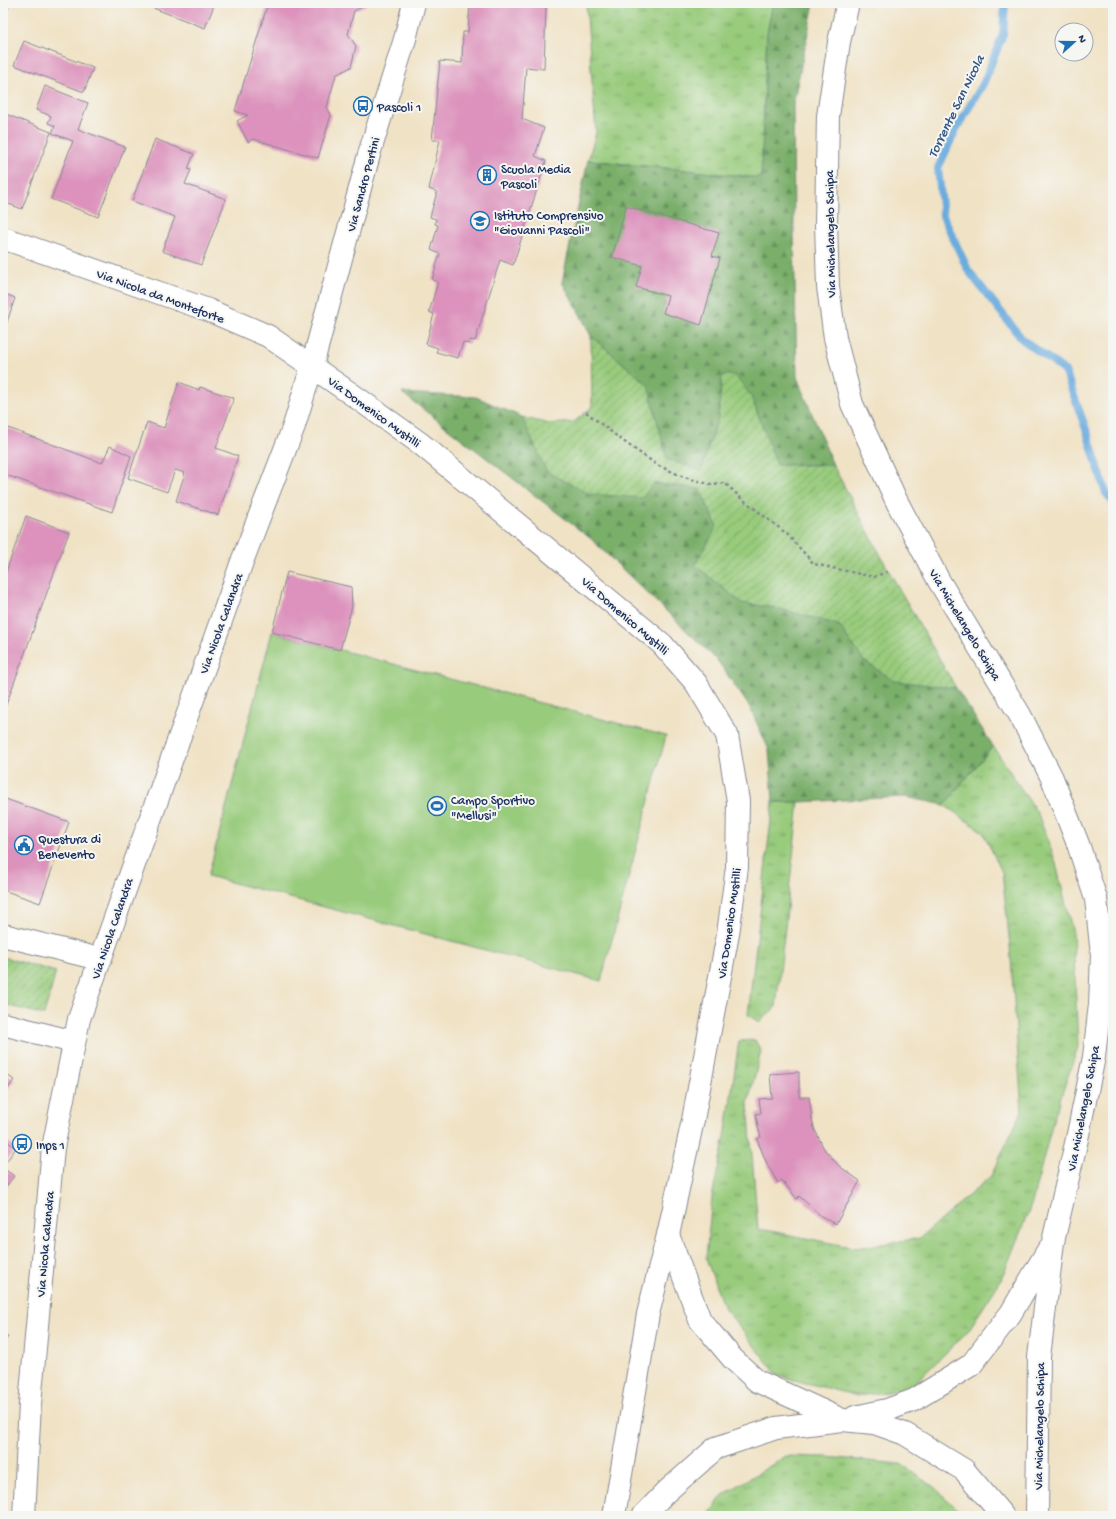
<svg xmlns="http://www.w3.org/2000/svg" width="1116" height="1519" viewBox="0 0 1116 1519" font-family="'Gochi Hand',sans-serif">
	<style>
		.grass { fill: url(#grass-tufts); stroke: #5a7d6c }
		.forest { fill: url(#forest-firs); stroke: #4a6f64 }
		.garden { fill: url(#garden-furrows); stroke: #5a7d6c }
		.pitch { fill: #98cb7b; stroke: #5a7d6c }
		.lines { fill: none; stroke-linecap: round; stroke-linejoin: round }
		.stream { stroke: #6aacde; stroke-width: 8 }
		.building { fill: #dc92bc }
		.street-casing { stroke: #868892; stroke-width: 24 }
		.secondary-casing { stroke: #868892; stroke-width: 24 }
		.path { stroke: #868892; stroke-width: 2.5; stroke-dasharray: 3 3; stroke-linecap: butt }
		.street { stroke: #fff; stroke-width: 22 }
		.secondary { stroke: #fff; stroke-width: 22 }
		.labels { text-anchor: middle; stroke-width: 4; stroke-linejoin: round; paint-order: stroke }
		.poi-label { font-size: 13px; fill: #1b2f5e; stroke: #f6f6f2; text-anchor: start }
		.street-label { font-size: 13px; fill: #1b2f5e; stroke: #f6f6f2 }
		.water-label { font-size: 14px; font-style: italic; fill: #335484; stroke: #f6f6f2 }
	</style>
	<defs>
		<pattern id="grass-tufts" width="24" height="20" patternUnits="userSpaceOnUse"><rect width="24" height="20" fill="#98cb7b"/><path d="M3 7l-1-3M5 7V3M7 7l1-3M15 17l-1-3M17 17v-4M19 17l1-3" fill="none" stroke="#7ba568"/></pattern>
		<pattern id="forest-firs" width="22" height="20" patternUnits="userSpaceOnUse"><rect width="22" height="20" fill="#7aaf6b"/><path d="M5 1l3.5 6h-7zM16 11l3.5 6h-7z" fill="#638f5b"/></pattern>
		<pattern id="garden-furrows" width="10" height="10" patternUnits="userSpaceOnUse"><rect width="10" height="10" fill="#98cb7b"/><path d="M-1 1l2-2M0 10L10 0M9 11l2-2" fill="none" stroke="#7ba568"/></pattern>
	</defs>
	<rect width="100%" height="100%" fill="#f6f6f2"/>
	<filter id="ink" filterUnits="userSpaceOnUse"><feTurbulence type="fractalNoise" baseFrequency=".025" numOctaves="2"/><feDisplacementMap in="SourceGraphic" scale="8" xChannelSelector="R" yChannelSelector="G"/><feConvolveMatrix kernelMatrix="1 2 1 2 8 2 1 2 1" color-interpolation-filters="sRGB"/></filter>
	<filter id="wash" filterUnits="userSpaceOnUse"><feTurbulence type="fractalNoise" baseFrequency=".012" numOctaves="4" result="noise"/><feDisplacementMap in="SourceGraphic" scale="16" xChannelSelector="R" yChannelSelector="G"/><feGaussianBlur stdDeviation="0.9" result="paint"/><feColorMatrix in="noise" values="0 0 0 0 0 0 0 0 0 0 0 0 0 0 0 0 0 1.4 0 .05"/><feComposite in="paint" operator="in"/></filter>
	<g filter="url(#wash)">
		<rect width="100%" height="100%" fill="#f0e2c5"/>
		<g class="grass">
			<polygon points="586,3 773,3 767,34 761,178 588,160 596,133"/>
			<polygon points="993,746 1038,814 1055,860 1073,933 1078,1047 1054,1117 1032,1203 1001,1280 968,1331 909,1389 858,1396 778,1376 723,1306 706,1258 712,1197 726,1131 739,1041 755,1040 761,1051 748,1103 758,1230 765,1230 856,1248 920,1238 991,1176 1022,1111 1010,946 1002,872 983,832 944,805"/>
			<polygon points="773,802 799,802 776,1007 759,1022 748,1015"/>
			<polygon points="786,1456 826,1457 901,1464 934,1487 965,1516 708,1516 723,1495"/>
		</g>
		<g class="forest">
			<polygon points="773,3 814,3 793,105 794,235 797,377 833,465 777,465 751,396 722,375 718,418 701,472 667,459 648,385 591,336 580,314 562,282 588,160 761,178 767,33"/>
			<polygon points="402,393 476,397 522,417 548,472 700,489 717,526 695,565 742,603 777,608 839,625 864,661 895,681 956,688 993,746 944,805 906,797 799,802 773,802 769,750 749,706 717,660 590,538"/>
		</g>
		<g class="garden">
			<polygon points="591,336 648,385 667,459 701,471 718,418 722,375 735,375 751,396 777,465 833,465 889,571 956,688 895,681 864,661 839,625 777,608 742,603 695,565 717,526 700,489 654,483 642,498 590,494 547,472 522,417 549,424 574,422 592,407"/>
			<polygon points="3,957 56,972 44,1015 3,1004"/>
		</g>
		<polygon class="pitch" points="272,632 666,736 601,981 208,876"/>
		<g class="lines">
			<polyline class="stream" points="1005,3 1003,34 983,84 956,129 938,168 943,216 968,270 1022,339 1065,371 1087,432 1106,493 1113,502"/>
		</g>
		<g id="blocks">
			<g class="building">
				<polygon points="3,3 10,3 3,22"/>
				<polygon points="140,3 215,3 205,28"/>
				<polygon points="268,3 370,3 354,11 348,34 356,46 351,67 336,75 327,107 331,115 318,158 253,139 248,142 237,121 248,115 235,111"/>
				<polygon points="470,3 491,4 491,3 523,3 522,6 546,6 544,69 526,67 522,119 544,128 535,156 546,161 513,265 500,260 475,341 470,340 469,344 463,342 458,358 436,352 438,348 426,344 434,314 429,312 438,282 432,280 440,254 431,250 438,225 435,224 436,219 430,217 437,192 429,189 440,140 432,140 440,61 462,63 463,32 468,32"/>
				<polygon points="24,41 93,68 84,92 14,65"/>
				<polygon points="45,86 88,103 78,129 125,147 98,217 51,199 73,141 52,133 55,126 48,123 51,116 36,110"/>
				<polygon points="3,113 51,132 22,209 3,202"/>
				<polygon points="155,139 194,154 188,169 191,170 185,184 226,199 201,265 162,251 175,217 132,201"/>
				<polygon points="626,206 719,233 712,256 720,258 701,325 663,313 668,296 636,287 642,266 612,257"/>
				<polygon points="3,293 15,298 3,334"/>
				<polygon points="179,382 199,390 200,387 234,398 216,448 238,456 218,515 176,501 185,473 175,470 167,492 128,478 147,422 164,428"/>
				<polygon points="3,426 102,463 110,446 131,456 112,512 3,474"/>
				<polygon points="26,516 69,532 3,713 3,580"/>
				<polygon points="287,572 351,587 352,606 340,650 272,632"/>
				<polygon points="3,798 69,822 40,903 3,890"/>
				<polygon points="3,1072 14,1080 3,1096"/>
				<polygon points="799,1072 799,1097 809,1097 812,1119 814,1128 824,1149 839,1166 860,1181 836,1224 821,1216 799,1196 797,1199 782,1180 778,1183 767,1164 757,1139 761,1137 758,1127 756,1114 761,1113 759,1099 772,1098 770,1074"/>
				<polygon points="3,1138 16,1148 3,1166"/>
				<polygon points="3,1168 14,1176 3,1191"/>
				<polygon points="3,1333 8,1337 3,1344"/>
			</g>
		</g>
	</g>
	<g filter="url(#ink)">
		<use href="#blocks" fill-opacity="0" stroke="#868892" stroke-width="1"/>
		<g class="lines">
			<g class="street-casing">
				<g id="street">
					<polyline points="3,238 208,310 268,336 360,400 421,444 662,644 696,683 727,735 738,801 737,867 728,934 693,1120 668,1235 648,1314 614,1516"/>
					<polyline points="3,935 99,959"/>
					<polyline points="3,1024 74,1042"/>
					<polyline points="668,1235 700,1320 733,1359 757,1381 842,1420"/>
					<polyline points="24,1516 30,1404 53,1148 79,1019 243,559 294,426 312,366 370,151 405,39 414,3"/>
				</g>
			</g>
			<g class="secondary-casing">
				<g id="secondary">
					<polyline points="848,3 839,42 828,116 826,224 828,287 835,338 852,404 897,502 939,581 1020,715 1052,778 1078,844 1096,899 1102,955 1100,1004 1094,1057 1077,1139 1053,1242 1039,1357 1037,1516"/>
					<polyline points="855,1417 887,1410 914,1400 971,1365 1011,1313 1048,1250"/>
					<polyline points="643,1516 666,1492 716,1448 776,1428 842,1420 874,1423 905,1434 964,1470 1003,1516"/>
				</g>
			</g>
			<polyline class="path" points="586,412 619,438 657,465 684,477 709,484 725,483 741,498 787,534 814,564 874,577 889,571"/>
			<use href="#street" class="street"/>
			<use href="#secondary" class="secondary"/>
		</g>
	</g>
	<defs>
		<g id="bus-ring" transform="scale(1)"><circle r="9.5" fill="#f6f6f2" stroke="#1f6fb2" stroke-width="1.5"/><path d="M-5-6H5V4H4V6H2V4H-2V6H-4V4H-5ZM-3.5-4V0h7V-4ZM-3.5 1.2v1.5H-2V1.2ZM2 1.2v1.5H3.5V1.2Z" fill="#1f6fb2"/></g>
		<g id="building-ring" transform="scale(1)"><circle r="9.5" fill="#f6f6f2" stroke="#1f6fb2" stroke-width="1.5"/><path d="M-4-6H4V6H1V3H-1V6H-4ZM-2.5-4.3h1.7v1.8h-1.7ZM.8-4.3h1.7v1.8H.8ZM-2.5-1h1.7V.8h-1.7ZM.8-1h1.7V.8H.8Z" fill="#1f6fb2"/></g>
		<g id="school-ring" transform="scale(1)"><circle r="9.5" fill="#f6f6f2" stroke="#1f6fb2" stroke-width="1.5"/><path d="M0-5L7-2L0 1L-7-2ZM-4 1L0 2.5L4 1V4Q0 6-4 4Z" fill="#1f6fb2"/></g>
		<g id="stadium-ring" transform="scale(1)"><circle r="9.5" fill="#f6f6f2" stroke="#1f6fb2" stroke-width="1.5"/><path d="M0-5a6.5 5 0 1 0 0 10a6.5 5 0 1 0 0-10ZM-3.5-1.8h7v3.6h-7Z" fill="#1f6fb2"/></g>
		<g id="civic-ring" transform="scale(1)"><circle r="9.5" fill="#f6f6f2" stroke="#1f6fb2" stroke-width="1.5"/><path d="M-.6-6.5H3V-4.5H.6V-3L4-1V1h2V6H-6V1h2V-1L-.6-3ZM-1.2 2.5V6h2.4V2.5Z" fill="#1f6fb2"/></g>
	</defs>
	<g fill-rule="evenodd">
		<use href="#bus-ring" x="363" y="106"/>
		<use href="#building-ring" x="487" y="175"/>
		<use href="#school-ring" x="480" y="221"/>
		<use href="#stadium-ring" x="437" y="806"/>
		<use href="#civic-ring" x="24" y="845"/>
		<use href="#bus-ring" x="22" y="1144"/>
	</g>
	<g class="labels">
		<g class="poi-label">
			<text x="377" y="111">Pascoli 1</text>
			<text x="501" y="173">Scuola Media<tspan x="501" dy="15">Pascoli</tspan></text>
			<text x="494" y="219">Istituto Comprensivo<tspan x="494" dy="15">"Giovanni Pascoli"</tspan></text>
			<text x="451" y="804">Campo Sportivo<tspan x="451" dy="15">"Mellusi"</tspan></text>
			<text x="38" y="843">Questura di<tspan x="38" dy="15">Benevento</tspan></text>
			<text x="36" y="1149">Inps 1</text>
		</g>
		<g class="street-label">
			<text transform="translate(362 184) rotate(-75)" y="5">Via Sandro Pertini</text>
			<text transform="translate(829 234) rotate(-91)" y="5">Via Michelangelo Schipa</text>
			<text transform="translate(161 295) rotate(20)" y="5">Via Nicola da Monteforte</text>
			<text transform="translate(375 411) rotate(36)" y="5">Via Domenico Mustilli</text>
			<text transform="translate(626 615) rotate(41)" y="5">Via Domenico Mustilli</text>
			<text transform="translate(220 623) rotate(-70)" y="5">Via Nicola Calandra</text>
			<text transform="translate(966 624) rotate(59)" y="5">Via Michelangelo Schipa</text>
			<text transform="translate(728 923) rotate(-82)" y="5">Via Domenico Mustilli</text>
			<text transform="translate(111 928) rotate(-71)" y="5">Via Nicola Calandra</text>
			<text transform="translate(1082 1108) rotate(-79)" y="5">Via Michelangelo Schipa</text>
			<text transform="translate(44 1244) rotate(-85)" y="5">Via Nicola Calandra</text>
			<text transform="translate(1038 1426) rotate(-89)" y="5">Via Michelangelo Schipa</text>
		</g>
		<g class="water-label">
			<text transform="translate(955 106) rotate(-64)" y="5">Torrente San Nicola</text>
		</g>
	</g>
	<rect width="1116" height="1519" fill="none" stroke="#f6f6f2" stroke-width="16"/>
	<g transform="translate(1074 42) rotate(69)"><circle r="19" fill="#f6f6f2" stroke="#9ea6b7"/>
	<path d="M0-3L7 15L0 10L-7 15Z" fill="#1f6fb2"/>
	<text y="-6" font-size="11" font-weight="bold" text-anchor="middle" fill="#1b2f5e">N</text>
	</g>
</svg>
